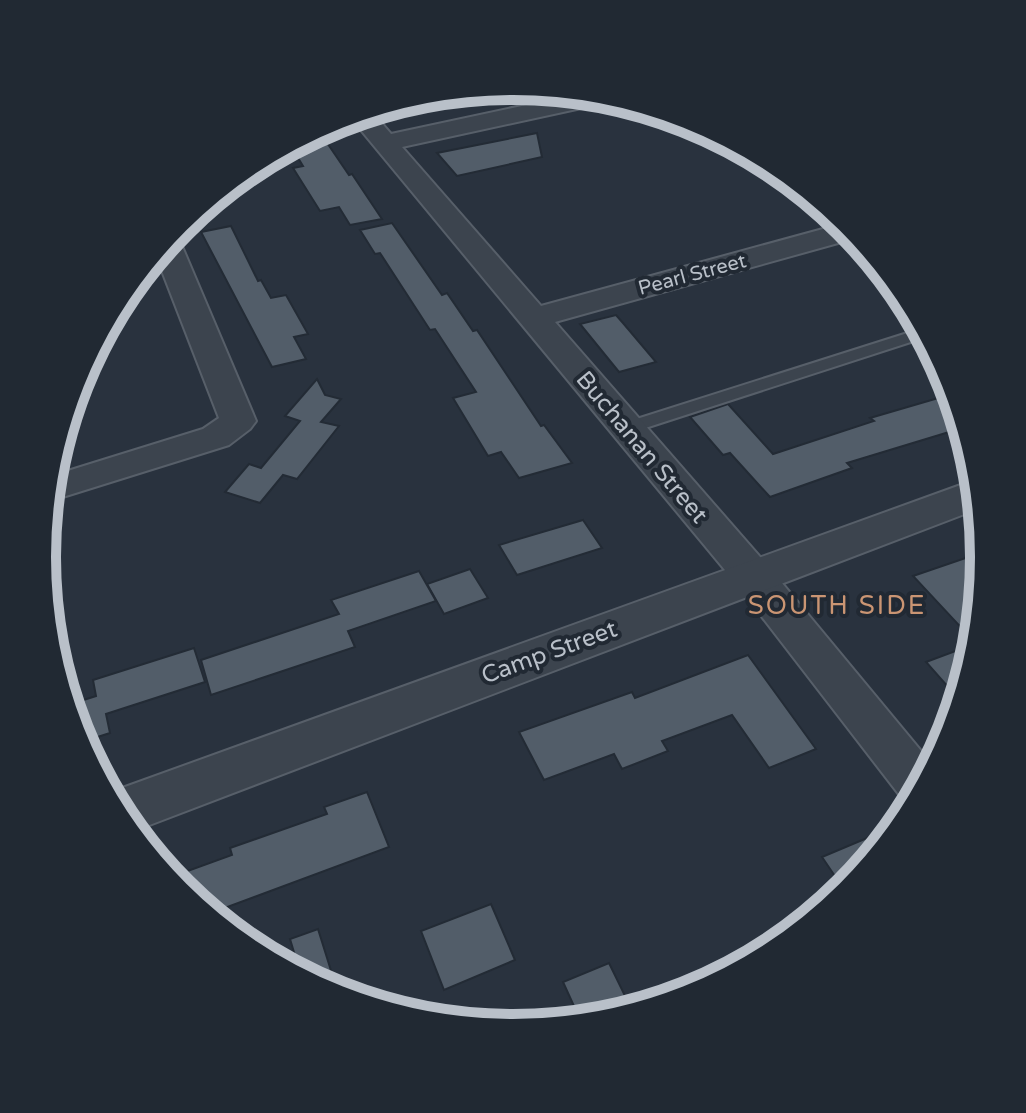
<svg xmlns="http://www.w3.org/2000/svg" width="1026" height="1113" viewBox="0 0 1026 1113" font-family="'Varela Round',sans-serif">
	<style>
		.building { fill: #525d69; stroke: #232b35; stroke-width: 2 }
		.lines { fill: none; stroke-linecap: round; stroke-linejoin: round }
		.service-casing { stroke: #575f69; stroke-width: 4 }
		.minor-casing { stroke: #575f69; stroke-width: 4 }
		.tertiary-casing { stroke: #575f69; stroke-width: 4 }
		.service { fill: #3c444e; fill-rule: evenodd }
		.minor { fill: #3c444e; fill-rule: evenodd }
		.tertiary { fill: #3c444e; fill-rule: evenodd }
		.labels { text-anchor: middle; stroke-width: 8; stroke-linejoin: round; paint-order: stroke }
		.far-street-label { font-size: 20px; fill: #b9c0c9; stroke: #212933 }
		.street-label { font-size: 24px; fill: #b9c0c9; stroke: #212933 }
		.neighbourhood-label { font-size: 26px; letter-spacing: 2px; fill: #ca9573; stroke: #212933 }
		.rim { fill: none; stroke: #b9c0c9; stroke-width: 10 }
	</style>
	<rect width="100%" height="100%" fill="#29323e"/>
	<g class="building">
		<polygon points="319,131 349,175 352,174 382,219 350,225 339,207 320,211 293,168 303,166 292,148"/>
		<polygon points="537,133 542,157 457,176 437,153"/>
		<polygon points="392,223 442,295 447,293 473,331 477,330 541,426 544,425 572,463 519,478 501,452 488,456 453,398 476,392 435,329 430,330 380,253 375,254 360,230"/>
		<polygon points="231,226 258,281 261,280 271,298 286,295 308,334 294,337 306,359 272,367 201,232"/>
		<polygon points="616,315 623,323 656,362 619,372 580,324"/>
		<polygon points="317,379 325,395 341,399 321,422 339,426 297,479 283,475 260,503 225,492 249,464 261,468 300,421 285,416"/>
		<polygon points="952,394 959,429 847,463 852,468 770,497 730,453 723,455 690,417 728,404 773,454 874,421 870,418"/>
		<polygon points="583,520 602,548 517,575 499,545"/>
		<polygon points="983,552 984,557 968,635 913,576"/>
		<polygon points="470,569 488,598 444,614 427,584"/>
		<polygon points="419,571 436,601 348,631 355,647 211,695 201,660 339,614 331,600"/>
		<polygon points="966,647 961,670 956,696 926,662"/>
		<polygon points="194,648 205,682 106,714 110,733 82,742 71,704 96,696 93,680"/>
		<polygon points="748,655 816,749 769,768 732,715 662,741 668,751 622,769 614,754 544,780 519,732 632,692 635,698"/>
		<polygon points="367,792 389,847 214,912 180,889 171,877 232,855 230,848 327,814 324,807"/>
		<polygon points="886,830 846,890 845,891 822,857"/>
		<polygon points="491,904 515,960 444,990 421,931"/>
		<polygon points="318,929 338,993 299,969 290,939"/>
		<polygon points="609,963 629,1004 578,1015 563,982"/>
	</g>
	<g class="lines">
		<g class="service-casing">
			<polygon id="service" points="917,330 923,338 633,432 621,432 618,428 621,424"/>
		</g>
		<g class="minor-casing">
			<g id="minor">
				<polygon points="568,96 597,102 586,107 402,147 541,306 845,223 856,238 555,322 767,565 931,763 907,799 901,797 739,587 351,118 373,113 391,134"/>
				<polygon points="171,237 181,244 256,421 250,429 229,445 53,500 58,474 203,429 219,418 157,258"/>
			</g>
		</g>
		<g class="tertiary-casing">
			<polygon id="tertiary" points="969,482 975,510 139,829 114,791"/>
		</g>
		<use href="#service" class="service"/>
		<use href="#minor" class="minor"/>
		<use href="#tertiary" class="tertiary"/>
	</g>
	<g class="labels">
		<g class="far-street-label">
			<text transform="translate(692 274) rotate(-15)" y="7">Pearl Street</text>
		</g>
		<g class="street-label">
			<text transform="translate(642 447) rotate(50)" y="8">Buchanan Street</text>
			<text transform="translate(549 652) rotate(-20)" y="8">Camp Street</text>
		</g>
		<g class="neighbourhood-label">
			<text x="837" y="614">SOUTH SIDE</text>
		</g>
	</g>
	<path d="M0 0H1026V1113H0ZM56 557a457 457 0 1 1 914 0a457 457 0 1 1-914 0Z" fill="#212933" fill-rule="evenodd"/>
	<path class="rim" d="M56 557a457 457 0 1 1 914 0a457 457 0 1 1-914 0Z"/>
</svg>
